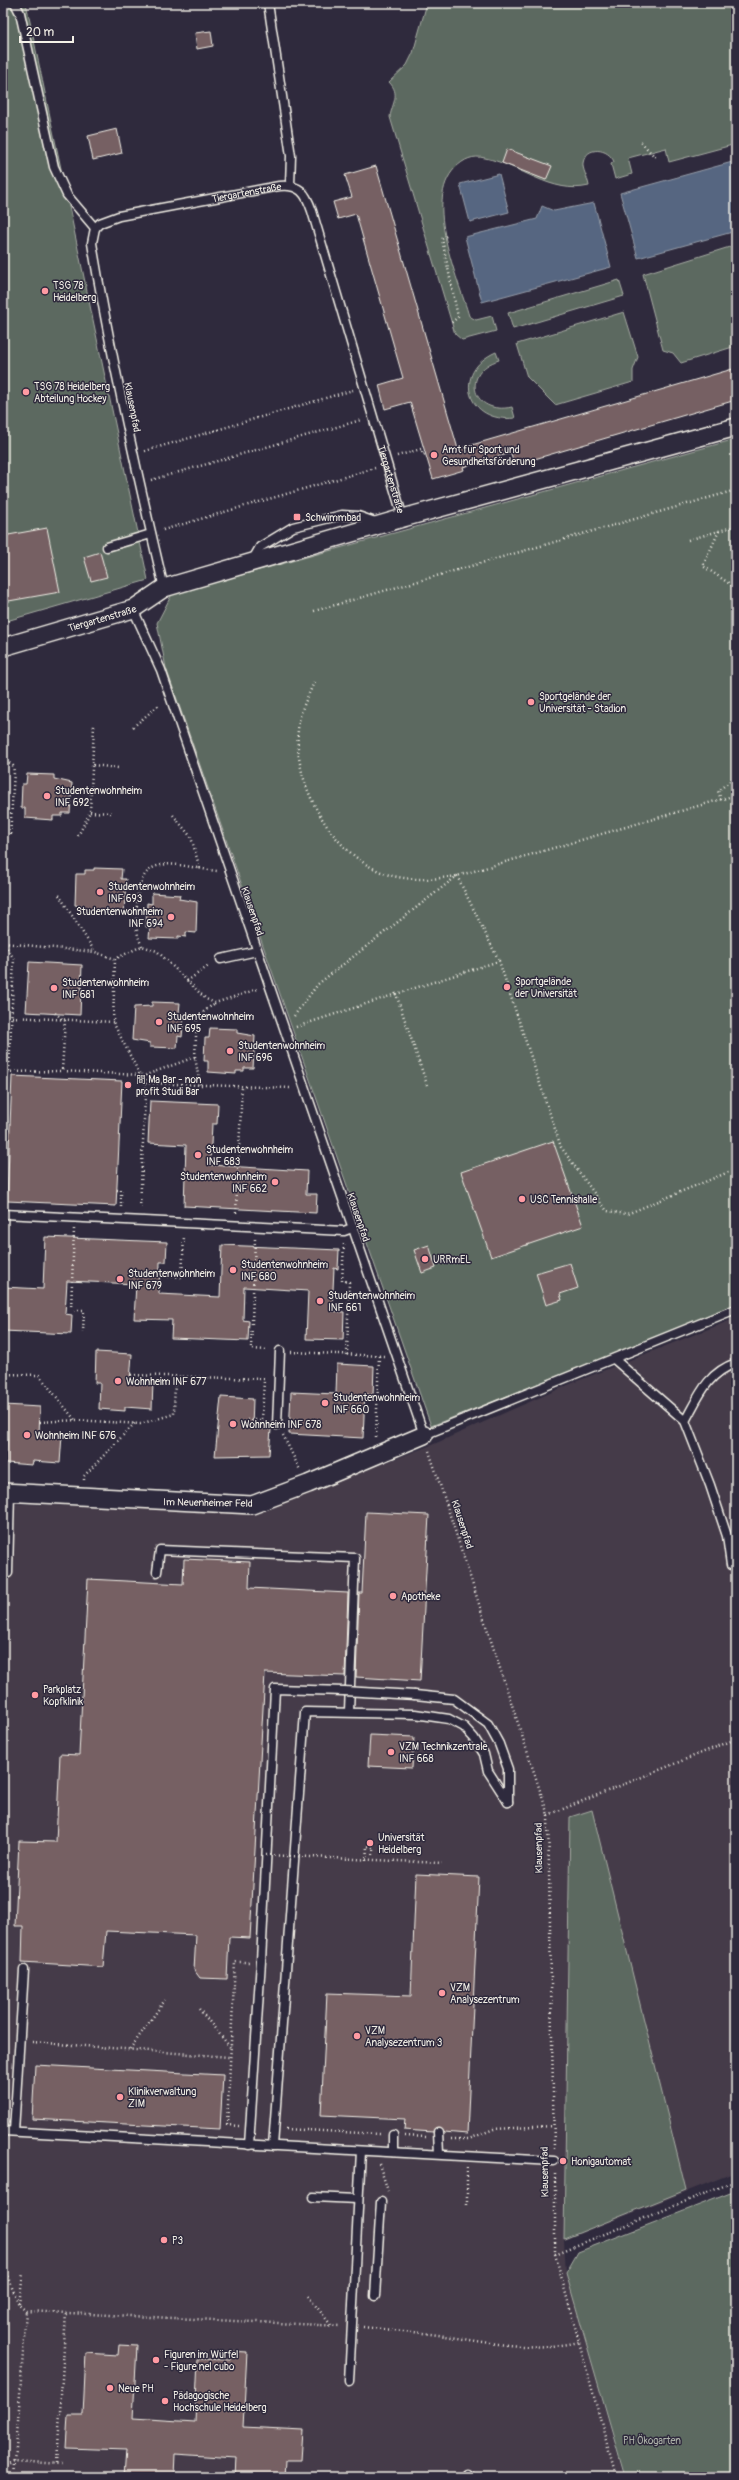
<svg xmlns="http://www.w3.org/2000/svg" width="739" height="2480" viewBox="0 0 739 2480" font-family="Pangolin,'LXGW WenKai TC',sans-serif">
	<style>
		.built { fill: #443a49 }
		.green { fill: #5b6960; stroke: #a8ada4 }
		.water { fill: #576681; stroke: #969eaa }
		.building { fill: #766064; stroke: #f4f1e8 }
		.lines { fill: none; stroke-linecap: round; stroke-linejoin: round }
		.lane-casing { stroke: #f4f1e8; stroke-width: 11 }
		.street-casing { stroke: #f4f1e8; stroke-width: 20 }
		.path { stroke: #f4f1e8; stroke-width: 2.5; stroke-dasharray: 1 3; stroke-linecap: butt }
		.lane { stroke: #2f2a3d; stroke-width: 8 }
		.street { stroke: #2f2a3d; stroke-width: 17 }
		.lane-bridge-casing { stroke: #f4f1e8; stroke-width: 11; stroke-linecap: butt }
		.path-bridge { stroke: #f4f1e8; stroke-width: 2.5; stroke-dasharray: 1 3; stroke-linecap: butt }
		.lane-bridge { stroke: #2f2a3d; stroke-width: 8 }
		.poi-dot { fill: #ff9aa2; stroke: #2f2a3d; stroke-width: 1.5 }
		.labels { text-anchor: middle; stroke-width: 3; stroke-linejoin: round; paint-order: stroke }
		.street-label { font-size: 10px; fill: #f4f1e8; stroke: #2f2a3d }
		.poi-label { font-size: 10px; fill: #f4f1e8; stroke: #2f2a3d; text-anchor: start }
		.park-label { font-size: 10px; fill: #afb4ab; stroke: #2f2a3d }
	</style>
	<rect width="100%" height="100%" fill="#2f2a3d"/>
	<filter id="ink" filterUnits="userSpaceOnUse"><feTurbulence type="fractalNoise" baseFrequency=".025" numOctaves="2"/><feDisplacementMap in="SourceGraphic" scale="8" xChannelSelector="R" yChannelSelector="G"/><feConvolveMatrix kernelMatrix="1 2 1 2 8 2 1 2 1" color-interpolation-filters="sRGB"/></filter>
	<g filter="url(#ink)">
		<polygon class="built" points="736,1318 736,2172 564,2240 566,2273 624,2477 3,2477 3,1503 253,1513 434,1444 577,1381"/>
		<g class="green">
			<polygon points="3,3 26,3 148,580 3,622"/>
			<path d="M427,3h309v141l-67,18 -3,-14 -38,10 4,16 -17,5 -4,-15 3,-2c-5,-14 -28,-17 -31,1 -1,6 5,15 6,23 -37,9 -69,-21 -104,-28 -12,-3 -21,1 -30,10 -32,33 3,110 14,148l7,4 16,-4 4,15 -34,9 -7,-6 -65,-217c2,-14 11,-23 -1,-35l18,-17 6,-12z"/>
			<polygon points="736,245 736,346 681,363 673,353 663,350 643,274"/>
			<polygon points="619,280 624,296 513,329 508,313"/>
			<polygon points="624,312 638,357 633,370 633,382 555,405 527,377 517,344"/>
			<path d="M496,352l3,8c-39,12 -27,56 13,47l3,11c-48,6 -64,-46 -19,-66z"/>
			<polygon points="736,439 736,1306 431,1426 166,668 157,623 172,594"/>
			<polygon points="592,1810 686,2190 564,2239 570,1817"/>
			<polygon points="733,2192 736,2202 736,2477 625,2477 566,2273 578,2252"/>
		</g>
		<g class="water">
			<polygon points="736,161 736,231 638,258 620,193"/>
			<polygon points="499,174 509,212 470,222 460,184"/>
			<polygon points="594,203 611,267 482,302 465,237 537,219 542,206 554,211"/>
		</g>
		<g class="building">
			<polygon points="211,31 213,46 197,49 195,33"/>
			<polygon points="117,129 122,153 93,160 88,136"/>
			<polygon points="507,149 552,166 546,180 502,163"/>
			<polygon points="376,166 458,449 736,368 736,400 514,465 511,453 463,467 464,470 433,479 410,402 385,409 379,385 403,378 356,214 338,219 333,202 352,197 345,175"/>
			<polygon points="47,528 60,592 3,602 3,536"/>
			<polygon points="100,552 107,577 91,581 84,557"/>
			<polygon points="27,774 54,775 54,779 72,783 70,813 62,813 62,816 53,816 53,820 25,818 25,808 21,808 22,784 26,784"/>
			<polygon points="94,868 122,869 121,879 126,879 124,914 92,912 92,909 75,905 76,874 85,874 85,870 94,870"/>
			<polygon points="152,893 180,895 179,899 197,902 196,933 186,932 186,937 178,936 178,939 149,938 150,927 146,927 147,903 152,904"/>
			<polygon points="29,962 82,965 80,1015 26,1012"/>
			<polygon points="152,1002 180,1003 179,1013 184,1014 182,1037 178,1036 177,1048 150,1047 150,1043 132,1040 134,1007 152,1006"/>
			<polygon points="210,1028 237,1029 237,1033 255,1036 253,1068 244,1068 244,1071 236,1071 236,1074 208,1072 208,1061 204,1061 205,1038 209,1038"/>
			<polygon points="12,1076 122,1081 116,1206 7,1201"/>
			<polygon points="150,1101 218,1104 217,1124 212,1124 210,1165 307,1171 306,1194 317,1194 316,1213 184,1206 186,1145 148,1143"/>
			<polygon points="553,1141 583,1226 491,1257 461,1172"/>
			<polygon points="45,1237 167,1242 166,1262 160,1262 159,1294 220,1297 222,1245 339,1250 338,1269 334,1268 332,1311 344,1312 343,1340 306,1339 308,1291 244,1287 243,1320 249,1321 248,1341 171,1338 172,1320 134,1319 136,1284 67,1281 65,1314 72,1315 71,1334 3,1331 3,1287 43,1289"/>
			<polygon points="429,1245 436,1268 422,1273 414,1250"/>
			<polygon points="570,1263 578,1288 560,1294 562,1300 546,1305 536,1273"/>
			<polygon points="96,1352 132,1354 130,1381 153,1382 152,1409 125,1407 125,1411 99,1409 100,1383 95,1383"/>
			<polygon points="337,1364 374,1366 373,1395 365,1394 363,1438 289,1434 291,1392 336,1394"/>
			<polygon points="221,1397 253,1399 252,1428 271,1429 269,1455 215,1456"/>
			<polygon points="4,1405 40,1407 39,1435 62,1435 60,1463 33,1461 32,1465 6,1463 7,1436 3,1436"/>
			<polygon points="366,1512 429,1515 420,1681 356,1677 359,1593 362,1593"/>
			<polygon points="184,1559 250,1562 249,1588 348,1593 345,1676 265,1673 250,1938 229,1937 227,1979 200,1978 194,1970 196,1935 106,1931 103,1967 22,1962 23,1926 15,1926 19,1841 56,1842 60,1754 79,1755 88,1579 183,1584"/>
			<polygon points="370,1735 414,1737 412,1768 368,1766"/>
			<polygon points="416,1874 479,1877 467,2134 444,2132 438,2127 433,2132 404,2130 405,2119 321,2115 327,1993 411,1996"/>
			<polygon points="35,2065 223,2075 220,2129 32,2119"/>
			<polygon points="119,2345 137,2346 133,2418 195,2422 198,2359 230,2360 230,2351 247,2352 243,2427 303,2430 301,2460 286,2460 285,2477 235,2477 236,2458 175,2454 174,2477 124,2477 126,2450 66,2448 68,2415 83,2415 86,2353 118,2355"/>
		</g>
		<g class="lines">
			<g class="lane-casing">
				<g id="lane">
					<polyline points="15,3 20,13 54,167 67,195 95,228"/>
					<polyline points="268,3 291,156 290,185"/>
					<path id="s1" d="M95,228l5,-5 19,-7 160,-30c21,-2 27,7 33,25l91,307"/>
					<path d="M95,228l-3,15c19,116 45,231 72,345"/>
					<polyline points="107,547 151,534"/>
					<polyline points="252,561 260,547 293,527 342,515 358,516 378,523"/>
					<polyline points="133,609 161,670 424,1435 736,1309"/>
					<polyline points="221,959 257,951"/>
					<polyline points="3,1214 344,1231 352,1228"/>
					<polyline points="614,1359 685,1421 710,1485 727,1536 731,1565"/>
					<path d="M685,1421c14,-25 22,-48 51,-58"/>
					<polyline points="277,1425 280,1351"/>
					<polyline points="157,1572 160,1550 355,1558 349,1711"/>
					<polyline points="8,1573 10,1492"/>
					<polyline points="415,1695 454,1699 488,1724 499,1744 508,1769 508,1802"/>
					<polyline points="3,2131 554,2161"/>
					<polyline points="14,2131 24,1970"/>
					<polyline points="438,2132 439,2154"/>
					<polyline points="249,2145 261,1961 275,1689 344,1691"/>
					<polyline points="273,2146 305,1712 415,1714 449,1719 464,1727 474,1738 484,1754 488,1771 508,1802"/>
					<polyline points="393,2152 393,2135"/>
					<polyline points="313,2197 357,2199"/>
					<polyline points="375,2296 381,2202"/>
					<polyline points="349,2381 361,2151"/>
					<polyline points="467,2474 470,2477"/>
				</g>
			</g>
			<g class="street-casing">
				<g id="street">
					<path id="s2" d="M3,647l130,-38 31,-21 239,-70 333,-91"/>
					<polyline points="3,1492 252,1505 308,1484 424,1435"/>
				</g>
			</g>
			<g class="path">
				<polyline points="641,142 656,158"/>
				<polyline points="446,236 442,239 458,317 451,323"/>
				<polyline points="145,451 353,390"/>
				<polyline points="397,456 421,449 423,455 425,454"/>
				<polyline points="151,480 361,420"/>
				<polyline points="163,530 375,468"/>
				<polyline points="719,531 703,566 736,588"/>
				<polyline points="688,540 736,526"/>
				<polyline points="314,611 736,490"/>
				<path d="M314,682c-5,13 -13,26 -15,40 -10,59 35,139 94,154 22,5 42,3 64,0l279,-81"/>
				<polyline points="133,727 160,704"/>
				<polyline points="3,758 13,766 14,772 10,836"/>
				<polyline points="93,765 118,768"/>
				<polyline points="721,800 718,791 736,776"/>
				<polyline points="90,812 113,813"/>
				<polyline points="173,815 191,837 200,869"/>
				<polyline points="78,836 90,812 94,725"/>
				<polyline points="59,895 95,952 115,959 142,946 157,951 206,999 215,1003 258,989"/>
				<polyline points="4,905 4,943 14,959 9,1071"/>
				<polyline points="4,943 95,952"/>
				<path d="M142,946c-7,-14 -6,-26 -5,-42 3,-57 41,-37 80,-33"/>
				<polyline points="115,959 113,1022 140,1075 146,1075"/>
				<polyline points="187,981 210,965"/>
				<polyline points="55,1013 65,1021 62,1071"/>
				<polyline points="294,1016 318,984 457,876 499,961"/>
				<polyline points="12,1017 113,1022"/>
				<polyline points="296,1027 396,994"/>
				<polyline points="195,1057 197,1017 215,1003"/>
				<polyline points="3,1072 62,1071 140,1075"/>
				<polyline points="145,1083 291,1088"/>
				<polyline points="427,1085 396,994 499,961 561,1147 607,1211 627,1214 736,1169"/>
				<polyline points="117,1190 121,1190 121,1207"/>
				<polyline points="140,1208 146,1075 195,1057 200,1086"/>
				<polyline points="236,1213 242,1087"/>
				<polyline points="74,1229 71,1310 84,1310 83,1332"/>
				<polyline points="255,1239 251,1349 268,1350"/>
				<polyline points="344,1244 342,1281 349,1282 347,1355"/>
				<polyline points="160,1276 182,1277 184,1236"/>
				<polyline points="291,1352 384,1356"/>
				<polyline points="3,1374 39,1375 75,1420"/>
				<polyline points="131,1375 264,1379 262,1420 264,1421"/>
				<polyline points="247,1420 262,1420"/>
				<polyline points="40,1422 76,1420 140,1424 174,1414 175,1377"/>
				<polyline points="283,1435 300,1470"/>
				<polyline points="376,1437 379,1356"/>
				<polyline points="429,1451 548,1815 554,2149"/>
				<polyline points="84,1480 84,1476 135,1423"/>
				<polyline points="548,1815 736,1739"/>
				<polyline points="366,1861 367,1846 373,1847 373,1855"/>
				<polyline points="199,2009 230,2047"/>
				<polyline points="32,2042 229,2057"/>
				<polyline points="130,2049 165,2000"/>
				<polyline points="239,2126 227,2125 235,1962 249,1962"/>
				<polyline points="286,2129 380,2134"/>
				<polyline points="405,2136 426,2137"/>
				<polyline points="451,2139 469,2139 494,2129 553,2126"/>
				<polyline points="379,2164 388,2191"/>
				<polyline points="467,2168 467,2206"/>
				<polyline points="555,2174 555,2254 616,2477"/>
				<polyline points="555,2254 736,2181"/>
				<polyline points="3,2265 19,2305 26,2311 340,2326"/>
				<polyline points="308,2296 331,2325"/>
				<polyline points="19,2304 23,2273"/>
				<path d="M363,2327c28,3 55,5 82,9 45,7 89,16 134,6"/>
				<polyline points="57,2463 66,2312"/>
				<polyline points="3,2467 15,2461 62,2464"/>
				<polyline points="14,2477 26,2311"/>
			</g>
			<use href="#lane" class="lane"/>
			<use href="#street" class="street"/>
			<g class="lane-bridge-casing">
				<polyline id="lane-bridge" points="344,1691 415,1695"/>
			</g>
			<polyline class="path-bridge" points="266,1855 442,1863"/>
			<use href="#lane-bridge" class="lane-bridge"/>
		</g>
	</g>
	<g class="poi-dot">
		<circle cx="45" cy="291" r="4"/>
		<circle cx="26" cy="392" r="4"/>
		<circle cx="434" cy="455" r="4"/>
		<rect x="293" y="513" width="8" height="8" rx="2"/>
		<circle cx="531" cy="702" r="4"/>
		<circle cx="47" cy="796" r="4"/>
		<circle cx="100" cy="892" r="4"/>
		<circle cx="171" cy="917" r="4"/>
		<circle cx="507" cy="987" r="4"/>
		<circle cx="54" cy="988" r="4"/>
		<circle cx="159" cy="1022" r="4"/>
		<circle cx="230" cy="1051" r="4"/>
		<circle cx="128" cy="1085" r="4"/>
		<circle cx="198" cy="1155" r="4"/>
		<circle cx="275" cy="1182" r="4"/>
		<circle cx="522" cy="1199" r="4"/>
		<circle cx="425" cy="1259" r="4"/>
		<circle cx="233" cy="1270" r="4"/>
		<circle cx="120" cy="1279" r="4"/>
		<circle cx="320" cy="1301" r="4"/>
		<circle cx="118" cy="1381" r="4"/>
		<circle cx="325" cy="1403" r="4"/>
		<circle cx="233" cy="1424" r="4"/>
		<circle cx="27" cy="1435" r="4"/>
		<circle cx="393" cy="1596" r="4"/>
		<circle cx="35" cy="1695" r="4"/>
		<circle cx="391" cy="1752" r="4"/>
		<circle cx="370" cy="1843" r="4"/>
		<circle cx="442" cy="1993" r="4"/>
		<circle cx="357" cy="2036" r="4"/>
		<circle cx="120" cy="2097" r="4"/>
		<circle cx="563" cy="2161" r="4"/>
		<circle cx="164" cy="2240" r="4"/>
		<circle cx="156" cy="2360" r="4"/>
		<circle cx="110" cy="2388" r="4"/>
		<circle cx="165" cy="2401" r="4"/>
	</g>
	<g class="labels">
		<g class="street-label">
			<text dy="4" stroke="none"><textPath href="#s1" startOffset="157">Tiergartenstraße</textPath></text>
			<text transform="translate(133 407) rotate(79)" y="4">Klausenpfad</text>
			<text dy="4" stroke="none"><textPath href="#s1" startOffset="516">Tiergartenstraße</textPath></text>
			<text dy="4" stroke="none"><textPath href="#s2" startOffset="103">Tiergartenstraße</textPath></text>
			<text transform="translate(253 911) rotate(71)" y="4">Klausenpfad</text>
			<text transform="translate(359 1217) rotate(71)" y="4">Klausenpfad</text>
			<text transform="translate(208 1502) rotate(1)" y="4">Im Neuenheimer Feld</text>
			<text transform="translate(463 1524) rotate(72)" y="4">Klausenpfad</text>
			<text transform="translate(538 1848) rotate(-91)" y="4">Klausenpfad</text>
			<text transform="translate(544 2172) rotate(-91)" y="4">Klausenpfad</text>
		</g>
		<g class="poi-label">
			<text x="53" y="289">TSG 78<tspan x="53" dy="12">Heidelberg</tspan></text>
			<text x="34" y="390">TSG 78 Heidelberg<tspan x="34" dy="12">Abteilung Hockey</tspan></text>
			<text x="442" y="453">Amt für Sport und<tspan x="442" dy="12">Gesundheitsförderung</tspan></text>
			<text x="305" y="521">Schwimmbad</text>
			<text x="539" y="700">Sportgelände der<tspan x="539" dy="12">Universität - Stadion</tspan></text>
			<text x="55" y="794">Studentenwohnheim<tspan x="55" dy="12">INF 692</tspan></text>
			<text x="108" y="890">Studentenwohnheim<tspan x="108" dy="12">INF 693</tspan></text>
			<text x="163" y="915" text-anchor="end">Studentenwohnheim<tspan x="163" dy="12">INF 694</tspan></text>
			<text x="515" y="985">Sportgelände<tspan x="515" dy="12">der Universität</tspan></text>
			<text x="62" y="986">Studentenwohnheim<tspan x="62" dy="12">INF 681</tspan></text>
			<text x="167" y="1020">Studentenwohnheim<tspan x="167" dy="12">INF 695</tspan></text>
			<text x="238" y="1049">Studentenwohnheim<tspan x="238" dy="12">INF 696</tspan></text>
			<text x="136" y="1083">間 Ma Bar - non<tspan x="136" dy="12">profit Studi Bar</tspan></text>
			<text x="206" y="1153">Studentenwohnheim<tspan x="206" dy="12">INF 683</tspan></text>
			<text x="267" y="1180" text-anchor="end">Studentenwohnheim<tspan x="267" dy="12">INF 662</tspan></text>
			<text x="530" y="1203">USC Tennishalle</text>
			<text x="433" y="1263">URRmEL</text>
			<text x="241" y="1268">Studentenwohnheim<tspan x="241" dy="12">INF 680</tspan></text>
			<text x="128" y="1277">Studentenwohnheim<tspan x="128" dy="12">INF 679</tspan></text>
			<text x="328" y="1299">Studentenwohnheim<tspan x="328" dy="12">INF 661</tspan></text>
			<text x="126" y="1385">Wohnheim INF 677</text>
			<text x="333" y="1401">Studentenwohnheim<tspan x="333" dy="12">INF 660</tspan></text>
			<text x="241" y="1428">Wohnheim INF 678</text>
			<text x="35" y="1439">Wohnheim INF 676</text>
			<text x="401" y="1600">Apotheke</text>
			<text x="43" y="1693">Parkplatz<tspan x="43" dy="12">Kopfklinik</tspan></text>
			<text x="399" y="1750">VZM Technikzentrale<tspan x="399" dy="12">INF 668</tspan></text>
			<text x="378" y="1841">Universität<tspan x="378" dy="12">Heidelberg</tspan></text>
			<text x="450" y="1991">VZM<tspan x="450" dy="12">Analysezentrum</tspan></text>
			<text x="365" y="2034">VZM<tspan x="365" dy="12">Analysezentrum 3</tspan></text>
			<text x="128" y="2095">Klinikverwaltung<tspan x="128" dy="12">ZIM</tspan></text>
			<text x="571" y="2165">Honigautomat</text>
			<text x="172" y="2244">P3</text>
			<text x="164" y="2358">Figuren im Würfel<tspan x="164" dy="12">- Figure nel cubo</tspan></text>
			<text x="118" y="2392">Neue PH</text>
			<text x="173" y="2399">Pädagogische<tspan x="173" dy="12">Hochschule Heidelberg</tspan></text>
		</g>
		<g class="park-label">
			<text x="652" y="2444">PH Ökogarten</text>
		</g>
	</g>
	<rect width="739" height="2480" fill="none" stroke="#2f2a3d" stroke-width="16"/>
	<rect x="8" y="8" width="723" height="2464" fill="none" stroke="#f4f1e8" stroke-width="1.5" filter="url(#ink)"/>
	<path d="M20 36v6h53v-6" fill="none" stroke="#f4f1e8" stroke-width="2"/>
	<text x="26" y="36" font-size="12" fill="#f4f1e8" stroke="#2f2a3d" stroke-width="3" paint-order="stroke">20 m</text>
</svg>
